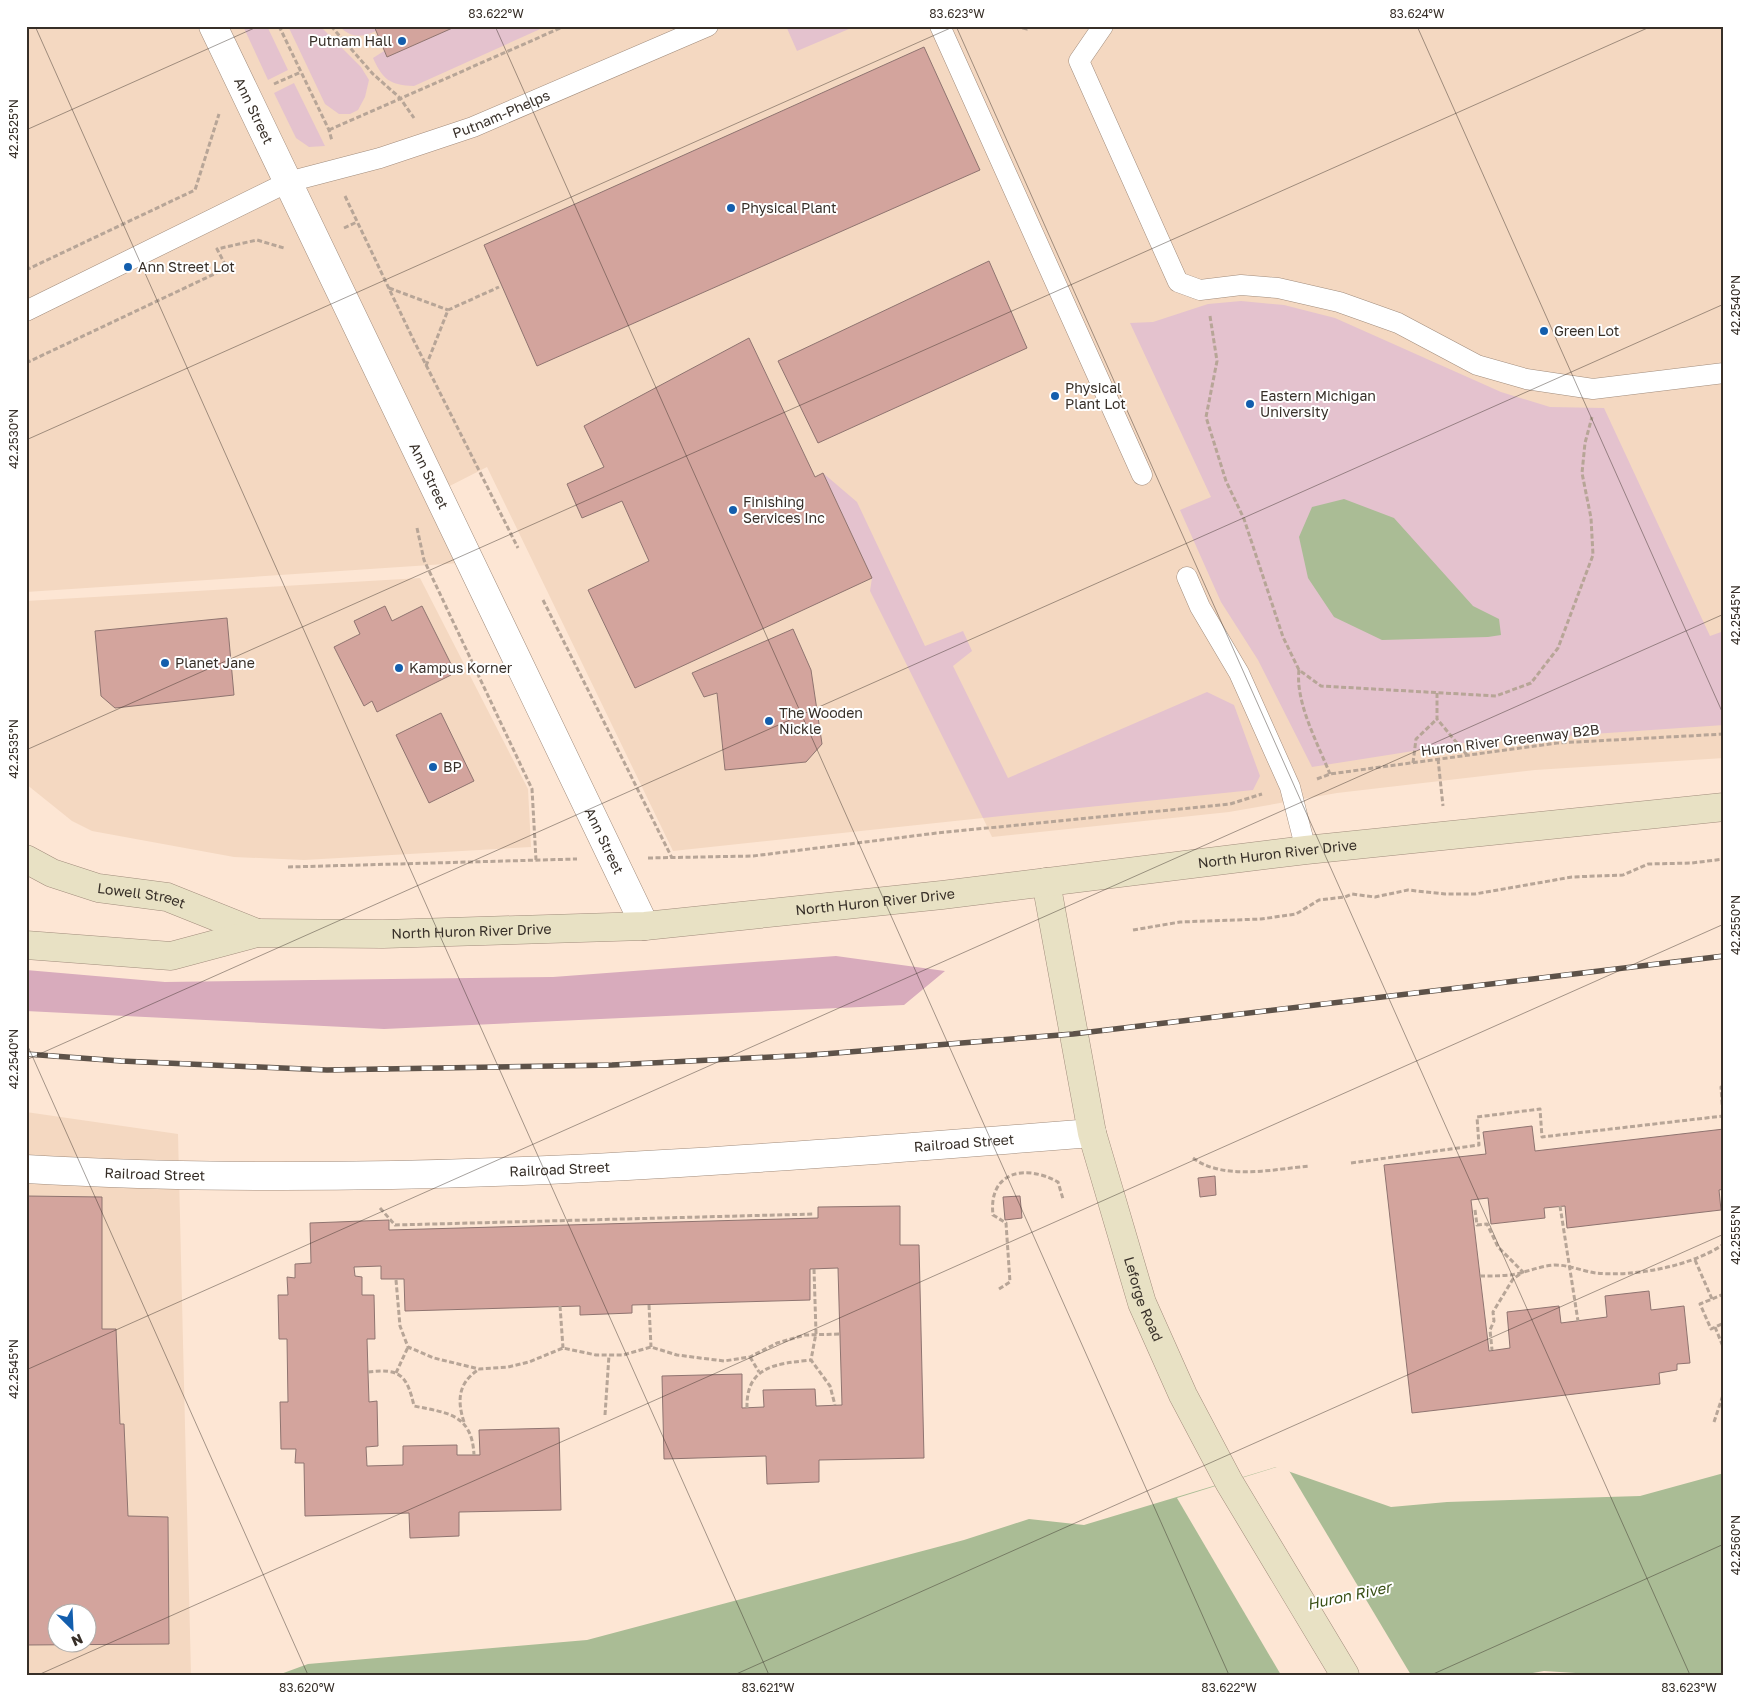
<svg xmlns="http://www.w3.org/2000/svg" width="1750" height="1701" viewBox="0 0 1750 1701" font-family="'Golos Text',sans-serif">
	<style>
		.built { fill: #f4d8c1; fill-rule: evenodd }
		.green { fill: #e4c2ce }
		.forest { fill: #d8abbc }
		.water { fill: #aabc95 }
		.pier { fill: #fde6d4 }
		.building { fill: #d3a49d; stroke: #8f7470; fill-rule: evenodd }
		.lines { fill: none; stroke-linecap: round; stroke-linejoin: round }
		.service-casing { stroke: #a18c7c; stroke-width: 21 }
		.minor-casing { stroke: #a18c7c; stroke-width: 29 }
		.secondary-casing { stroke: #a18c7c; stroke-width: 29 }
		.path { stroke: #b7a597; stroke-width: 3; stroke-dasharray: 5 2.5; stroke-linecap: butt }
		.service { stroke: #fff; stroke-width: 20 }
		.minor { stroke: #fff; stroke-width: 28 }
		.secondary { stroke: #e8e1c4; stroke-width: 28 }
		.rail-casing { stroke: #5d5249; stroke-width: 5.5 }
		.rail { stroke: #fff; stroke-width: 4; stroke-dasharray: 11; stroke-linecap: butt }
		.ticks { fill: none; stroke: #372f28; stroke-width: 1; stroke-opacity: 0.45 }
		.poi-dot { fill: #135ead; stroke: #fff; stroke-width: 2 }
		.labels { text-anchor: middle; stroke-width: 4; stroke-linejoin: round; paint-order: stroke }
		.poi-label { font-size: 14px; fill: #372f28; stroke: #fff; text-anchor: start }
		.street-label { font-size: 14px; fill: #372f28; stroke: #fff }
		.water-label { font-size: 15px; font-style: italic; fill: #3a5016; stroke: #fff }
		.neatline { fill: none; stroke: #372f28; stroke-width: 2 }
		.ticks-label { font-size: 12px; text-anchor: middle; fill: #372f28 }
	</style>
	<rect width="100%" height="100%" fill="#fde6d4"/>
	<g class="built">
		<polygon points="26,26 1724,26 1724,758 1535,770 1337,793 1229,812 992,837 983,818 673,851 487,467 428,497 460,563 26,592"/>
		<polygon points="420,578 528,789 531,847 304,860 234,857 92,831 72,821 26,784 26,601"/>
		<path d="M26,1112l152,22 13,541h-165zM58,1614h30v30h-30z"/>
	</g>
	<g class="green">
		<polygon points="243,26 267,26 288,70 268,80"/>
		<polygon points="288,26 320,26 361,67 369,80 365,97 358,110 350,114 339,114 325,104"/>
		<path d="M339,26h35l2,5c-15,7 -25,7 -37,-5z"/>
		<path d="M457,26h90l-133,60c-24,-1 -31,-6 -41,-28l11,-7 3,6z"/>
		<polygon points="786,26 856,26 797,51"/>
		<polygon points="294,83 325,146 309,147 296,138 274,93"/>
		<polygon points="1241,301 1284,305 1335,318 1501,392 1550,407 1604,408 1710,636 1724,631 1724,725 1464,743 1312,767 1258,660 1221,602 1180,510 1211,497 1130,323 1153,322 1208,304"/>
		<polygon points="823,473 857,502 925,646 963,631 972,651 953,666 1008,778 1207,692 1234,705 1260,776 1253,790 983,818 870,591 872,578"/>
	</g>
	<polygon class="forest" points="836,956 945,971 904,1005 384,1029 26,1011 26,970 165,982 553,977"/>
	<g class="water">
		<polygon points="1344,499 1394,518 1473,606 1499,619 1501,635 1488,637 1382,640 1334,617 1308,578 1299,537 1312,507"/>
		<polygon points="1276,1467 1391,1507 1447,1502 1640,1496 1724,1473 1724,1675 1607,1675 1544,1671 1521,1675 278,1675 308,1664 587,1640 964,1540 1029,1519 1084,1525"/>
	</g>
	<polygon class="pier" points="1280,1466 1288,1469 1411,1675 1281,1675 1177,1498"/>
	<g class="building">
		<polygon points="374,26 457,26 387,57"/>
		<polygon points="924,47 980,170 537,366 484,245"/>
		<polygon points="989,261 1027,348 818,443 778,361"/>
		<polygon points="749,338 815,477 823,473 872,578 635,688 588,590 649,561 622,501 582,518 567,484 604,467 584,426"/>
		<polygon points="385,606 392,621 422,606 452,666 447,668 451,675 377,712 372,701 364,706 334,647 360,634 354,621"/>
		<polygon points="227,618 234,695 115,708 101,696 95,631"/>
		<polygon points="793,629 811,670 822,744 806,762 725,770 717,693 704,697 692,673"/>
		<polygon points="441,713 474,781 429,803 396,735"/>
		<polygon points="1532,1126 1535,1151 1724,1129 1724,1189 1719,1190 1721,1210 1567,1228 1565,1206 1544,1208 1545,1218 1491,1224 1488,1198 1471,1200 1489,1351 1510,1348 1507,1312 1559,1306 1561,1323 1607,1317 1605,1296 1649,1291 1651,1310 1684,1306 1690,1363 1677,1364 1677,1370 1659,1373 1660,1384 1412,1413 1384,1165 1486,1154 1483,1132"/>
		<polygon points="1215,1176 1216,1195 1200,1197 1198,1178"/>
		<path d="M26,1196l76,1v132h14l4,95h4l4,92 40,1 1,127 -143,1zM58,1614h30v30h-30z"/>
		<polygon points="1020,1196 1022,1218 1005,1220 1003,1197"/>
		<polygon points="900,1206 900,1245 919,1245 924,1458 819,1460 819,1482 767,1484 766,1456 664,1459 662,1376 742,1374 742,1408 764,1407 763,1390 815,1389 816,1406 842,1405 838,1268 810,1269 810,1300 632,1305 632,1313 580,1315 580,1306 405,1311 404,1279 381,1279 381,1266 354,1267 355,1276 362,1277 362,1295 374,1295 375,1339 367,1339 368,1372 369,1402 377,1401 378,1446 366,1447 367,1466 403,1465 403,1446 457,1445 457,1455 480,1455 479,1430 559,1428 561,1510 459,1512 459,1536 410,1538 409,1513 305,1516 304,1463 295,1463 296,1449 281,1449 280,1402 288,1402 287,1339 279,1339 278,1295 288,1295 287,1277 295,1278 295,1264 311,1263 310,1223 389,1220 389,1230 818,1218 818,1207"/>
	</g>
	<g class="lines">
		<g class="service-casing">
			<g id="service">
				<polyline points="940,26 1142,475"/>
				<polyline points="1103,26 1079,61 1178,282 1200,290 1241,285 1278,288 1339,302 1398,323 1477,365 1526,379 1593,389 1724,373"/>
				<path id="s1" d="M26,311l262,-129 92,-24 93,-31 235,-101"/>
				<polyline points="1187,577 1200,607 1239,673 1290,787 1306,850"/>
			</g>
		</g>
		<g class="minor-casing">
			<g id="minor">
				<path id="s2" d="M213,26l432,900"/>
				<path id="s3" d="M26,1169c355,21 713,-8 1066,-36"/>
			</g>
		</g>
		<g class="secondary-casing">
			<g id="secondary">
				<path id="s4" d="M26,859l26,14 46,15 69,9 90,36"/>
				<path id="s5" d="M1046,882l46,251 50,170 41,92 46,87 116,193"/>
				<path id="s6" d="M26,945l145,11 86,-23 126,1 262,-8 297,-31 364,-45 418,-43"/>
			</g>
		</g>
		<g class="path">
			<polyline points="279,26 329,130 332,141"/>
			<polyline points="331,26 373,74 400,98 414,118"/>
			<polyline points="1015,26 1027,29 1032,26"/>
			<polyline points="274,84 301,72"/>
			<polyline points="329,130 565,26"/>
			<polyline points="345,196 413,339 518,548"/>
			<polyline points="344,228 357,222"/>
			<polyline points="26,270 195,190 219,114"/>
			<polyline points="389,288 448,310"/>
			<polyline points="1210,316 1217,361 1206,417 1226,481 1244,519 1283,637 1299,670 1321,686 1496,696 1531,683 1558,648 1593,555 1591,518 1582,473 1585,443 1592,417"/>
			<polyline points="26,363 227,268 217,249 257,240 284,248"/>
			<polyline points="426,366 448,310 499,287"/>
			<polyline points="417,528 424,560 532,789 536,860"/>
			<polyline points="543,600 672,858"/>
			<path d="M1299,670c-4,32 19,74 31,104"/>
			<polyline points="1437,693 1437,719 1467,755"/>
			<polyline points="1438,759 1443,806"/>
			<polyline points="1413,763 1416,739 1437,719"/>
			<polyline points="1317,779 1330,774 1557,743 1724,734"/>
			<polyline points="648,858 753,856 937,833 1230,804 1262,794"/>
			<polyline points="288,867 577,859"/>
			<polyline points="1133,930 1180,922 1261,919 1296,914 1319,900 1345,897 1352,894 1375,897 1408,890 1445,894 1475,894 1572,877 1623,875 1648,864 1692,863 1724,859"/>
			<path d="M1193,1158c31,23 81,11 117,8"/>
			<polyline points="1351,1163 1479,1145 1477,1117 1540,1109 1542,1137 1723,1116 1721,1087 1724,1087"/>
			<polyline points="1560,1206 1578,1321"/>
			<polyline points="380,1208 395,1225 814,1214"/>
			<polyline points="1475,1210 1477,1225 1487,1224 1498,1247 1523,1272 1513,1279 1493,1312 1494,1321 1490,1330 1492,1350"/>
			<polyline points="1695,1260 1712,1299"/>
			<polyline points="814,1269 816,1333 811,1360 830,1386 835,1405"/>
			<path d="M1480,1276c10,0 20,0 30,-1 15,-2 29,-9 45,-10 14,0 27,6 41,8 39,4 96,-7 128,-29"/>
			<polyline points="396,1280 400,1326 408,1347 434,1358 479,1369 508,1367 529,1362 563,1348 596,1355 623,1355 651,1347 677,1355 724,1361 750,1357 777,1343 805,1335 840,1334"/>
			<path d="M999,1289l11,-7 -4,-59 -13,-8c-5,-44 33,-51 65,-33l5,17"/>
			<polyline points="1724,1294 1700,1304 1711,1329 1724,1323"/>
			<polyline points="649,1305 651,1347"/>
			<polyline points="560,1306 563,1348"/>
			<polyline points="1715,1327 1724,1349"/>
			<polyline points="750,1357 759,1372"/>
			<path d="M368,1372c32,-4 39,3 46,34 34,7 58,8 60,49"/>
			<polyline points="396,1373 408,1347"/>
			<path d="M747,1408c-1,-43 30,-44 64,-48"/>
			<polyline points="605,1415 609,1355"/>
			<path d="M464,1422c-7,-21 -6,-39 14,-52"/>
			<polyline points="1714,1422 1724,1392"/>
		</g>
		<use href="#service" class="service"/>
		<use href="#minor" class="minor"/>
		<use href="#secondary" class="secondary"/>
		<g class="rail-casing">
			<polyline id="rail" points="26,1054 121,1061 327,1070 612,1065 811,1055 1073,1034 1724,956"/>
		</g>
		<use href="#rail" class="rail"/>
	</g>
	<path class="ticks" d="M35,26l734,1649M495,26l734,1649M956,26l734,1649M1417,26l307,690M26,130l233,-104M26,440l929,-414M26,750l1626,-724M26,1042l282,633M26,1060l1698,-756M26,1370l1698,-756M38,1675l1686,-751M734,1675l990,-441M1431,1675l293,-131"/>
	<g class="poi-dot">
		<circle cx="402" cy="41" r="5"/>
		<circle cx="731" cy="208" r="5"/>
		<circle cx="128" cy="267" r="5"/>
		<circle cx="1544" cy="331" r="5"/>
		<circle cx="1055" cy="396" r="5"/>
		<circle cx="1250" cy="404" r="5"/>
		<circle cx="733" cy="510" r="5"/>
		<circle cx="165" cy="663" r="5"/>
		<circle cx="399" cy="668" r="5"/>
		<circle cx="769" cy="721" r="5"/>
		<circle cx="433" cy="767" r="5"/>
	</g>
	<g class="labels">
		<g class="poi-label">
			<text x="392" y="46" text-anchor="end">Putnam Hall</text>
			<text x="741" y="213">Physical Plant</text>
			<text x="138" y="272">Ann Street Lot</text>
			<text x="1554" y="336">Green Lot</text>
			<text x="1065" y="393">Physical<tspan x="1065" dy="16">Plant Lot</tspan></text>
			<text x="1260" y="401">Eastern Michigan<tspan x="1260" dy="16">University</tspan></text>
			<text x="743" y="507">Finishing<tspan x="743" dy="16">Services Inc</tspan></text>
			<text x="175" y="668">Planet Jane</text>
			<text x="409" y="673">Kampus Korner</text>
			<text x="779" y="718">The Wooden<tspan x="779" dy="16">Nickle</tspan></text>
			<text x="443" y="772">BP</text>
		</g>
		<g class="street-label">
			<text dy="5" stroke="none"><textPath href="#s2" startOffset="94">Ann Street</textPath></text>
			<text dy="5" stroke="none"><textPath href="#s1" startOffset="516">Putnam-Phelps</textPath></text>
			<text dy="5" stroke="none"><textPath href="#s2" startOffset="499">Ann Street</textPath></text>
			<text transform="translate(1510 740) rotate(-7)" y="5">Huron River Greenway B2B</text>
			<text dy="5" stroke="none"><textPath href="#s2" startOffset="904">Ann Street</textPath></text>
			<text dy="5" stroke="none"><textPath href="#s6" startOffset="1259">North Huron River Drive</textPath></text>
			<text dy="5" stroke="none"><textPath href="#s4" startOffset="122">Lowell Street</textPath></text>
			<text dy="5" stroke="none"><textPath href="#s6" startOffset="854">North Huron River Drive</textPath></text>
			<text dy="5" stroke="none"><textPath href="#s6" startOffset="449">North Huron River Drive</textPath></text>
			<text dy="5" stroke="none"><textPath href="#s3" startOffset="939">Railroad Street</textPath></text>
			<text dy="5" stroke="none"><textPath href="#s3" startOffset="534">Railroad Street</textPath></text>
			<text dy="5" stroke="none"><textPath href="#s3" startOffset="129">Railroad Street</textPath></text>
			<text dy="5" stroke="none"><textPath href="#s5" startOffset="429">Leforge Road</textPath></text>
		</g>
		<g class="water-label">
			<text transform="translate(1349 1596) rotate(-12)" y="5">Huron River</text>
		</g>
	</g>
	<rect width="1750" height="1701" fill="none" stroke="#ffffff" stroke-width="55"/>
	<g transform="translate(72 1628) rotate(156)"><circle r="24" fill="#ffffff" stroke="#afaca9"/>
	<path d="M0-4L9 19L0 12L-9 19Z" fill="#135ead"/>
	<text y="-8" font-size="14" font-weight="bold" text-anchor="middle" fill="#372f28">N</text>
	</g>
	<rect x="28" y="28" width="1694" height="1646" class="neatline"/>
	<g class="ticks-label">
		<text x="496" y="18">83.622°W</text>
		<text x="957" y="18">83.623°W</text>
		<text x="1417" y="18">83.624°W</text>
		<text transform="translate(14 129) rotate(-90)" y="4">42.2525°N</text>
		<text transform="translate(1736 305) rotate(-90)" y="4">42.2540°N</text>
		<text transform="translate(14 439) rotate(-90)" y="4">42.2530°N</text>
		<text transform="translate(1736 615) rotate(-90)" y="4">42.2545°N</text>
		<text transform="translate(14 749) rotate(-90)" y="4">42.2535°N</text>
		<text transform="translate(1736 925) rotate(-90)" y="4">42.2550°N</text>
		<text transform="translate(14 1059) rotate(-90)" y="4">42.2540°N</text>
		<text transform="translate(1736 1235) rotate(-90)" y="4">42.2555°N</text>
		<text transform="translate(14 1369) rotate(-90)" y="4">42.2545°N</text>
		<text transform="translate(1736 1545) rotate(-90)" y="4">42.2560°N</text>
		<text x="307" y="1692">83.620°W</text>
		<text x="768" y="1692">83.621°W</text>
		<text x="1229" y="1692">83.622°W</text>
		<text x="1689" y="1692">83.623°W</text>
	</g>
</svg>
